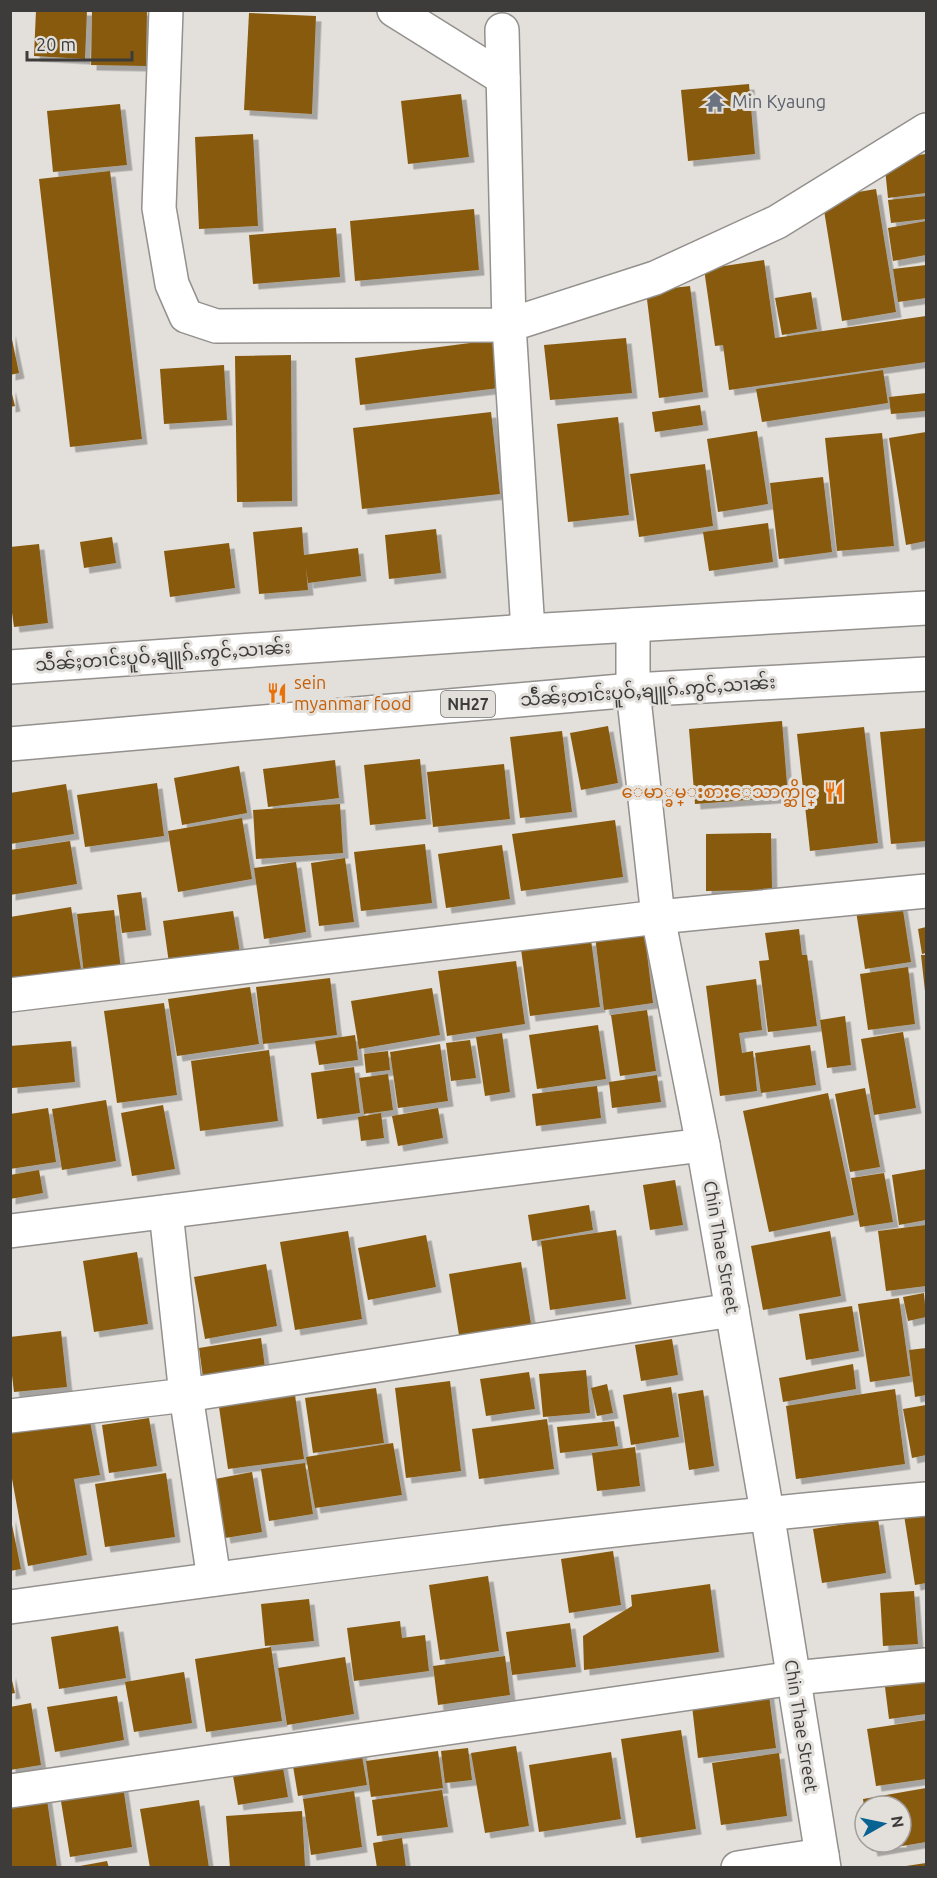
<svg xmlns="http://www.w3.org/2000/svg" width="937" height="1878" viewBox="0 0 937 1878" font-family="Ubuntu,'Noto Sans Myanmar',sans-serif">
	<style>
		.building { fill: #875a11; filter: url(#shadow) }
		.lines { fill: none; stroke-linecap: round; stroke-linejoin: round }
		.minor-casing { stroke: #93908d; stroke-width: 36 }
		.highway-casing { stroke: #93908d; stroke-width: 36 }
		.minor { stroke: #fff; stroke-width: 33 }
		.highway { stroke: #fff; stroke-width: 33 }
		.labels { text-anchor: middle; stroke-width: 6; stroke-linejoin: round; paint-order: stroke }
		.shield { fill: #e3e0dc; stroke: #6f6d6b; stroke-width: 1.5 }
		.shield-label { font-size: 16px; font-weight: bold; fill: #3d3c3b }
		.worship-label { font-size: 18px; fill: #5b616d; stroke: #e3e0dc; text-anchor: start }
		.street-label { font-size: 18px; fill: #3d3c3b; stroke: #e3e0dc }
		.food-label { font-size: 18px; fill: #c56008; stroke: #e3e0dc; text-anchor: start }
	</style>
	<defs>
		<filter id="shadow"><feDropShadow dx="5.5" dy="5.5" stdDeviation="0" flood-color="#0004"/></filter>
	</defs>
	<rect width="100%" height="100%" fill="#e3e0dc"/>
	<g class="building">
		<polygon points="36,10 87,10 85,59 34,56"/>
		<polygon points="92,10 147,10 146,66 91,65"/>
		<polygon points="249,13 316,16 312,114 244,110"/>
		<polygon points="749,84 755,154 688,161 681,90"/>
		<polygon points="461,94 469,157 408,164 401,101"/>
		<polygon points="120,104 127,165 53,172 47,111"/>
		<polygon points="253,134 258,226 199,229 195,137"/>
		<polygon points="926,154 926,193 888,198 884,159"/>
		<polygon points="110,171 142,439 70,447 39,179"/>
		<polygon points="876,189 896,312 842,321 822,198"/>
		<polygon points="926,196 926,219 891,223 888,200"/>
		<polygon points="474,209 479,270 355,281 350,221"/>
		<polygon points="926,221 926,255 893,261 888,228"/>
		<polygon points="336,228 340,277 253,284 249,235"/>
		<polygon points="764,260 775,338 926,316 926,362 729,390 723,345 715,346 704,269"/>
		<polygon points="926,265 926,298 898,302 893,269"/>
		<polygon points="690,286 703,392 659,398 646,291"/>
		<polygon points="811,292 817,329 782,335 775,298"/>
		<polygon points="10,330 19,373 10,375"/>
		<polygon points="626,338 632,393 550,400 544,345"/>
		<polygon points="493,340 499,388 360,405 355,358"/>
		<polygon points="291,355 292,501 237,502 235,356"/>
		<polygon points="224,365 227,420 164,424 160,369"/>
		<polygon points="883,370 888,403 762,422 756,389"/>
		<polygon points="10,386 15,406 10,407"/>
		<polygon points="926,393 926,411 891,414 889,397"/>
		<polygon points="700,405 703,425 655,432 652,412"/>
		<polygon points="491,412 500,494 362,509 353,428"/>
		<polygon points="618,417 629,515 568,522 557,424"/>
		<polygon points="757,431 768,504 718,512 707,439"/>
		<polygon points="926,432 926,541 906,545 889,438"/>
		<polygon points="882,433 894,546 837,551 825,438"/>
		<polygon points="705,464 713,526 639,537 630,474"/>
		<polygon points="823,477 832,552 779,559 770,483"/>
		<polygon points="768,523 773,562 709,571 703,532"/>
		<polygon points="302,527 304,555 358,548 361,576 308,583 306,567 308,590 259,594 253,532"/>
		<polygon points="436,529 441,573 389,579 385,535"/>
		<polygon points="112,537 116,563 84,568 80,542"/>
		<polygon points="229,543 235,588 170,597 164,551"/>
		<polygon points="39,544 48,623 14,627 10,598 10,547"/>
		<polygon points="782,721 788,797 695,804 689,729"/>
		<polygon points="608,726 618,783 581,790 570,733"/>
		<polygon points="864,727 878,843 810,851 797,734"/>
		<polygon points="926,728 926,841 891,844 880,732"/>
		<polygon points="562,731 572,812 520,818 510,737"/>
		<polygon points="420,759 426,819 370,825 364,765"/>
		<polygon points="335,760 339,798 268,807 263,769"/>
		<polygon points="504,764 510,819 433,827 427,772"/>
		<polygon points="239,766 247,813 182,825 174,778"/>
		<polygon points="157,783 164,836 85,847 77,795"/>
		<polygon points="66,784 74,834 10,844 10,793"/>
		<polygon points="340,804 343,853 256,859 253,810"/>
		<polygon points="242,818 252,879 178,892 168,831"/>
		<polygon points="615,820 623,877 521,891 512,834"/>
		<polygon points="771,833 772,890 706,891 706,834"/>
		<polygon points="70,841 77,884 10,895 10,850"/>
		<polygon points="425,844 432,903 361,911 354,852"/>
		<polygon points="502,845 510,899 446,908 438,854"/>
		<polygon points="345,858 354,922 319,926 311,863"/>
		<polygon points="296,862 306,932 264,939 254,868"/>
		<polygon points="141,892 146,930 122,933 117,895"/>
		<polygon points="902,904 911,962 865,969 856,911"/>
		<polygon points="71,907 81,969 10,981 10,917"/>
		<polygon points="114,910 121,970 84,974 77,914"/>
		<polygon points="233,911 240,953 169,963 163,921"/>
		<polygon points="926,927 926,953 922,954 918,929"/>
		<polygon points="644,929 653,1003 604,1010 595,936"/>
		<polygon points="799,929 802,955 807,955 817,1026 768,1032 759,961 769,960 765,933"/>
		<polygon points="591,940 600,1007 530,1016 521,949"/>
		<polygon points="921,955 926,955 926,991 925,991"/>
		<polygon points="516,961 525,1024 447,1036 438,971"/>
		<polygon points="908,967 915,1024 868,1030 860,974"/>
		<polygon points="330,978 337,1035 263,1044 256,987"/>
		<polygon points="756,979 762,1030 739,1033 742,1053 753,1051 757,1091 720,1096 706,986"/>
		<polygon points="250,987 259,1044 177,1056 168,999"/>
		<polygon points="432,988 440,1035 359,1049 351,1001"/>
		<polygon points="164,1003 177,1095 117,1103 104,1011"/>
		<polygon points="647,1010 656,1071 620,1076 611,1015"/>
		<polygon points="845,1016 851,1065 827,1068 820,1020"/>
		<polygon points="598,1025 606,1079 537,1089 529,1035"/>
		<polygon points="903,1032 916,1108 874,1115 861,1039"/>
		<polygon points="502,1033 510,1092 485,1096 476,1037"/>
		<polygon points="355,1035 358,1060 319,1065 315,1041"/>
		<polygon points="470,1040 476,1078 451,1081 446,1043"/>
		<polygon points="71,1041 75,1082 12,1088 10,1046"/>
		<polygon points="440,1044 448,1101 398,1108 390,1052"/>
		<polygon points="810,1045 816,1085 761,1093 755,1053"/>
		<polygon points="269,1050 278,1121 200,1131 191,1061"/>
		<polygon points="388,1051 390,1070 366,1073 364,1054"/>
		<polygon points="354,1067 360,1113 317,1119 311,1073"/>
		<polygon points="388,1074 393,1110 364,1114 359,1078"/>
		<polygon points="657,1075 661,1102 612,1108 609,1082"/>
		<polygon points="597,1086 601,1118 536,1126 532,1094"/>
		<polygon points="865,1088 880,1167 850,1172 835,1094"/>
		<polygon points="828,1093 854,1215 769,1232 743,1111"/>
		<polygon points="106,1100 116,1161 62,1170 52,1109"/>
		<polygon points="163,1105 175,1169 132,1176 121,1113"/>
		<polygon points="48,1108 56,1162 10,1169 10,1114"/>
		<polygon points="438,1108 443,1138 398,1146 392,1116"/>
		<polygon points="381,1113 384,1138 361,1141 358,1117"/>
		<polygon points="926,1169 926,1220 899,1225 892,1175"/>
		<polygon points="39,1170 43,1193 10,1199 10,1175"/>
		<polygon points="884,1173 893,1222 860,1227 851,1178"/>
		<polygon points="675,1180 683,1225 650,1230 643,1185"/>
		<polygon points="589,1205 593,1230 532,1241 528,1215"/>
		<polygon points="926,1225 926,1286 886,1291 878,1231"/>
		<polygon points="616,1230 626,1299 550,1310 541,1241"/>
		<polygon points="348,1231 362,1319 295,1330 280,1242"/>
		<polygon points="830,1231 841,1296 763,1310 751,1246"/>
		<polygon points="426,1235 436,1287 368,1300 358,1248"/>
		<polygon points="137,1252 148,1324 94,1332 83,1261"/>
		<polygon points="521,1262 532,1330 460,1341 449,1274"/>
		<polygon points="266,1264 277,1326 205,1339 194,1277"/>
		<polygon points="924,1293 926,1317 908,1321 903,1297"/>
		<polygon points="899,1298 910,1376 870,1382 858,1304"/>
		<polygon points="852,1306 859,1351 806,1360 799,1314"/>
		<polygon points="61,1331 67,1387 14,1392 10,1359 10,1337"/>
		<polygon points="261,1338 266,1375 204,1385 199,1348"/>
		<polygon points="672,1339 678,1375 641,1381 635,1345"/>
		<polygon points="926,1348 926,1395 915,1397 909,1350"/>
		<polygon points="853,1364 856,1389 783,1402 779,1378"/>
		<polygon points="586,1370 590,1413 543,1417 539,1374"/>
		<polygon points="529,1372 535,1409 486,1416 480,1379"/>
		<polygon points="450,1381 461,1471 406,1478 395,1388"/>
		<polygon points="607,1384 613,1413 597,1416 591,1388"/>
		<polygon points="671,1387 679,1437 631,1445 623,1395"/>
		<polygon points="376,1388 384,1443 313,1453 305,1398"/>
		<polygon points="895,1389 905,1464 796,1479 786,1406"/>
		<polygon points="703,1390 714,1466 689,1470 678,1394"/>
		<polygon points="295,1395 304,1459 228,1469 219,1407"/>
		<polygon points="926,1405 926,1455 912,1458 903,1409"/>
		<polygon points="89,1416 100,1475 74,1479 87,1555 28,1566 10,1468 10,1430"/>
		<polygon points="149,1418 157,1466 109,1473 102,1425"/>
		<polygon points="547,1419 554,1469 479,1479 472,1429"/>
		<polygon points="614,1421 618,1446 560,1453 557,1427"/>
		<polygon points="393,1443 402,1495 315,1508 306,1457"/>
		<polygon points="635,1447 640,1486 597,1491 592,1453"/>
		<polygon points="305,1463 313,1514 269,1521 261,1469"/>
		<polygon points="252,1472 262,1532 225,1538 215,1479"/>
		<polygon points="166,1473 175,1537 105,1547 95,1484"/>
		<polygon points="926,1512 926,1583 915,1585 904,1515"/>
		<polygon points="10,1515 21,1569 10,1571"/>
		<polygon points="878,1519 886,1573 822,1583 813,1529"/>
		<polygon points="613,1551 621,1605 569,1613 561,1559"/>
		<polygon points="488,1576 499,1651 440,1660 429,1585"/>
		<polygon points="710,1584 719,1652 584,1670 583,1636 632,1606 631,1595"/>
		<polygon points="914,1591 918,1644 883,1646 880,1593"/>
		<polygon points="309,1599 314,1641 265,1646 261,1604"/>
		<polygon points="400,1621 402,1638 425,1635 429,1671 354,1681 347,1628"/>
		<polygon points="570,1623 576,1667 512,1675 506,1632"/>
		<polygon points="118,1626 126,1678 59,1689 51,1637"/>
		<polygon points="271,1647 282,1721 206,1732 195,1659"/>
		<polygon points="505,1656 510,1695 438,1705 433,1666"/>
		<polygon points="345,1657 354,1714 287,1725 278,1668"/>
		<polygon points="10,1672 15,1693 10,1694"/>
		<polygon points="184,1672 192,1723 134,1732 125,1682"/>
		<polygon points="926,1682 926,1714 889,1719 885,1687"/>
		<polygon points="768,1688 776,1748 698,1758 691,1697"/>
		<polygon points="117,1696 124,1740 55,1752 47,1707"/>
		<polygon points="31,1703 41,1765 10,1770 10,1707"/>
		<polygon points="926,1720 926,1779 876,1786 867,1729"/>
		<polygon points="681,1730 696,1829 636,1838 621,1739"/>
		<polygon points="516,1746 529,1826 485,1833 471,1753"/>
		<polygon points="468,1748 472,1780 445,1783 441,1751"/>
		<polygon points="361,1750 367,1785 298,1796 292,1760"/>
		<polygon points="438,1751 443,1788 371,1797 366,1761"/>
		<polygon points="611,1752 621,1819 539,1832 529,1765"/>
		<polygon points="779,1753 787,1816 721,1825 712,1763"/>
		<polygon points="281,1756 288,1797 238,1805 231,1764"/>
		<polygon points="122,1779 132,1847 70,1857 59,1789"/>
		<polygon points="926,1788 926,1842 872,1851 870,1842 901,1842 901,1806 864,1806 863,1799"/>
		<polygon points="442,1790 448,1827 377,1836 372,1800"/>
		<polygon points="354,1791 362,1847 311,1855 303,1799"/>
		<polygon points="46,1793 57,1868 10,1868 10,1799"/>
		<polygon points="199,1800 209,1868 150,1868 140,1809"/>
		<polygon points="302,1811 305,1867 230,1868 226,1816"/>
		<polygon points="402,1838 406,1868 377,1868 373,1843"/>
		<polygon points="107,1861 109,1868 80,1868 80,1866"/>
		<polygon points="926,1863 926,1868 906,1868 906,1866"/>
	</g>
	<g class="lines">
		<g class="minor-casing">
			<g id="minor">
				<polyline points="166,10 159,208 172,284 186,316 216,326 509,325 655,278 777,222 926,130"/>
				<polyline points="394,10 503,78"/>
				<polyline points="502,30 509,325 528,631"/>
				<polyline points="633,625 633,690 658,917 703,1145 732,1310 767,1512 824,1868"/>
				<polyline points="10,995 658,917 926,891"/>
				<polyline points="166,1212 186,1395 214,1579"/>
				<polyline points="10,1231 703,1145"/>
				<polyline points="10,1416 186,1395 732,1310"/>
				<path d="M10,1607c304,-42 611,-82 916,-108"/>
				<polyline points="10,1791 794,1678 926,1665"/>
				<polyline points="738,1868 822,1855"/>
			</g>
		</g>
		<g class="highway-casing">
			<g id="highway">
				<polyline points="10,667 528,631 926,608"/>
				<polyline points="10,744 633,690 926,674"/>
			</g>
		</g>
		<use href="#minor" class="minor"/>
		<use href="#highway" class="highway"/>
	</g>
	<defs>
		<g id="temple-bare" transform="scale(1.62)"><path d="M0-6L5-2H3V0L6.5 2.5H4V6H1.5V3h-3V6H-4V2.5H-6.5L-3 0V-2H-5Z" fill="#6b7280" stroke="#e3e0dc" stroke-width="2.5" paint-order="stroke"/></g>
		<g id="restaurant-bare" transform="scale(1.62)"><path d="M-5-6h1v4h1v-4h1v4h1v-4h1v5L-1.5 .5V6h-2V.5L-5-1ZM5-6V6H3V1.5H1.5Q1.5-4 5-6Z" fill="#e8710a" stroke="#e3e0dc" stroke-width="2.5" paint-order="stroke"/></g>
	</defs>
	<g fill-rule="evenodd">
		<use href="#temple-bare" x="715" y="102"/>
		<use href="#restaurant-bare" x="277" y="693"/>
		<use href="#restaurant-bare" x="834" y="792"/>
	</g>
	<g class="labels">
		<rect class="shield" x="441" y="691" width="54" height="26" rx="4.5"/>
		<g class="shield-label">
			<text x="468" y="710">NH27</text>
		</g>
		<g class="worship-label">
			<text x="732" y="108">Min Kyaung</text>
		</g>
		<g class="street-label">
			<text transform="translate(163 656) rotate(-4)" y="6">သဵႅၼ်ႈတၢင်းပူဝ်ႇၶျူၵ်ႉဢွင်ႇသၢၼ်း</text>
			<text transform="translate(648 691) rotate(-4)" y="6">သဵႅၼ်ႈတၢင်းပူဝ်ႇၶျူၵ်ႉဢွင်ႇသၢၼ်း</text>
			<text transform="translate(721 1247) rotate(80)" y="6">Chin Thae Street</text>
			<text transform="translate(801 1726) rotate(81)" y="6">Chin Thae Street</text>
		</g>
		<g class="food-label">
			<text x="294" y="689">sein<tspan x="294" dy="21">myanmar food</tspan></text>
			<text x="817" y="798" text-anchor="end">ေမာ္ခမ္းစားေသာက္ဆိုင္</text>
		</g>
	</g>
	<rect width="937" height="1878" fill="none" stroke="#3d3c3b" stroke-width="24"/>
	<g transform="translate(883 1824) rotate(81)"><circle r="28" fill="#e3e0dc" stroke="#a19e9c" stroke-width="1.5"/>
	<path d="M0-4.5L10 22L0 15L-10 22Z" fill="#086393"/>
	<text y="-9" font-size="16" font-weight="bold" text-anchor="middle" fill="#3d3c3b">N</text>
	</g>
	<path d="M27 51v9h105v-9" fill="none" stroke="#3d3c3b" stroke-width="3"/>
	<text x="36" y="51" font-size="18" fill="#3d3c3b" stroke="#e3e0dc" stroke-width="4.5" paint-order="stroke">20 m</text>
</svg>
